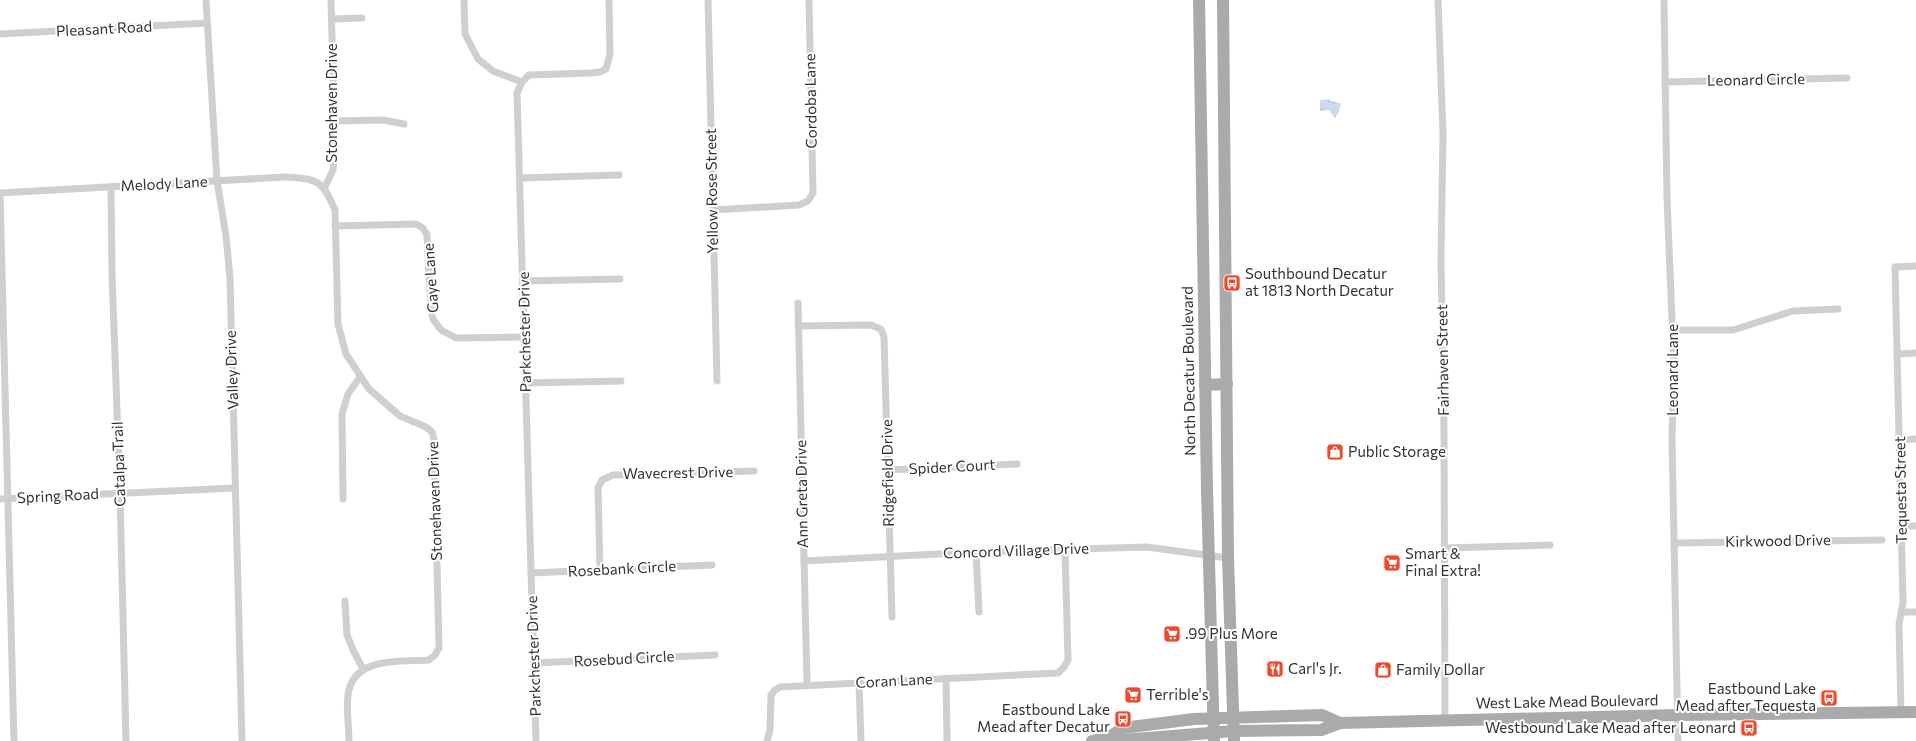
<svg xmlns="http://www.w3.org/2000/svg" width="1916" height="741" viewBox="0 0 1916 741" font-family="Commissioner,sans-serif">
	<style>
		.water { fill: url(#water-ripples) }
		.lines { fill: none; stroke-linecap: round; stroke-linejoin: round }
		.minor { stroke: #cfcfcf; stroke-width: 7 }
		.primary { stroke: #aaa; stroke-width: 12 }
		.labels { text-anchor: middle; stroke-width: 4; stroke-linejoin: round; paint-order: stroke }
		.street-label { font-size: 15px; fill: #323232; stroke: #fff }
		.poi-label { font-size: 15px; fill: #323232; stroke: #fff; text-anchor: start }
	</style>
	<defs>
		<pattern id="water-ripples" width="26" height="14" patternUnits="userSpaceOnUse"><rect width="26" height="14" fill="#ccdaef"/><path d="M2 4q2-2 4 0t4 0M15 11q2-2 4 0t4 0" fill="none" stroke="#b0bccd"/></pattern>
	</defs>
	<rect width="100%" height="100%" fill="#fff"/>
	<polygon class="water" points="1330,99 1330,101 1341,103 1339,112 1335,118 1329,110 1320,111 1320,100"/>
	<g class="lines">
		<g class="minor">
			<polyline points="206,0 217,181 226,236 230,278 242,741"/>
			<polyline points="464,0 465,34 478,59 493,71 522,82"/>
			<polyline points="708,0 717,381"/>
			<polyline points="1438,0 1443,133 1441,260 1444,431 1445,721"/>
			<polyline points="1664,0 1667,198 1674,369 1672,438 1678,741"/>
			<polyline points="332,19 362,18"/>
			<polyline points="0,34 207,23"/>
			<polyline points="1665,82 1847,78"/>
			<polyline points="335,121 383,120 404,124"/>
			<polyline points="521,178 619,175"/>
			<polyline points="111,187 112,274 120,493 126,741"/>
			<polyline points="324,189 333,170 335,150 331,0"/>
			<path d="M0,193l285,-16c32,2 37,2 50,33l3,114 8,30 23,35 31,27 26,11 6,5 2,7 5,209 -4,7 -6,5c-29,2 -76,-4 -81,35 -2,15 1,31 1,46"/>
			<polyline points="0,193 14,741"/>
			<polyline points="713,210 799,205 808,201 813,193 809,0"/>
			<polyline points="335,226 416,224 423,228 427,235 431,310 433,319 441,330 456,338 525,337"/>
			<polyline points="523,281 620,279"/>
			<polyline points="798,303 807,684"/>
			<polyline points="798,326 871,325 881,329 884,337 892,617"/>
			<polyline points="1673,330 1733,330 1793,311 1838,309"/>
			<polyline points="1897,354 1916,353"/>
			<polyline points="526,383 621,381"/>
			<polyline points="1900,440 1916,439"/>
			<polyline points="888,470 1017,464"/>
			<polyline points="0,499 235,488"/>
			<polyline points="343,499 342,414 348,394 360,377"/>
			<polyline points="1901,526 1916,526"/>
			<polyline points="1674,543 1882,540"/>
			<polyline points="1445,548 1550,545"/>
			<polyline points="976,552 979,612"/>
			<polyline points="804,561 976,552 1147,547 1228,558"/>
			<polyline points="600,571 598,488 602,480 613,475 754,471"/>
			<polyline points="531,573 712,565"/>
			<polyline points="345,601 347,635 354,652 363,669"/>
			<polyline points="1901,612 1916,612"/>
			<polyline points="534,663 715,655"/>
			<polyline points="946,678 947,741"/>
			<polyline points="859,683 861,741"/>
			<polyline points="1901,712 1899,624 1903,603 1895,267 1916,266"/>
			<polyline points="536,741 517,93 522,82 529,75 590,73 600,72 606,69 610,54 609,0"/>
			<polyline points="767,741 770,730 771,695 775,690 780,687 1058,673 1064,667 1068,660 1065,550"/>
		</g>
		<g class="primary">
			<polyline points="1199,0 1207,490 1214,741"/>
			<polyline points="1223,0 1228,558 1234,741"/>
			<polyline points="1205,385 1227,384"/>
			<polyline points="1109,737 1123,740 1234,731 1321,730 1340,723 1678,715 1916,712"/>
			<polyline points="1092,741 1109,737 1123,728 1194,719 1322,715 1340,723"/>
		</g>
	</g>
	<defs>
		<g id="bus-square" transform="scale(0.9)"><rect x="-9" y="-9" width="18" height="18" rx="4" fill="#ee492f" stroke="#fff"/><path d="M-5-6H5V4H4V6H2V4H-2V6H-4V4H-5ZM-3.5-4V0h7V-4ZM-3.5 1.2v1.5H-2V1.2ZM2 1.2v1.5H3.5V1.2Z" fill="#fff"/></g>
		<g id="shop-square" transform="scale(0.9)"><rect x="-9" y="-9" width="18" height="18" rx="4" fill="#ee492f" stroke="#fff"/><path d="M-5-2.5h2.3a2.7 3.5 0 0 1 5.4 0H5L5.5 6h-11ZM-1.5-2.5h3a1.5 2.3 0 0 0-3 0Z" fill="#fff"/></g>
		<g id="supermarket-square" transform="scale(0.9)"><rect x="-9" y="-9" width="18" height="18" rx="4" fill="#ee492f" stroke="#fff"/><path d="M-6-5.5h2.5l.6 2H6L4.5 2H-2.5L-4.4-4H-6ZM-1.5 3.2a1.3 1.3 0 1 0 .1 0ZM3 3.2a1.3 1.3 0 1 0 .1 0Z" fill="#fff"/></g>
		<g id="restaurant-square" transform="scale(0.9)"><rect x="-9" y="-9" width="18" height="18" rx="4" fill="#ee492f" stroke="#fff"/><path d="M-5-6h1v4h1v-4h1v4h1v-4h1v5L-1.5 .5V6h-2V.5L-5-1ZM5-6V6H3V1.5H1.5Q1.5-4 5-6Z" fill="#fff"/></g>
	</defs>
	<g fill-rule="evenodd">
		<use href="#bus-square" x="1232" y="283"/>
		<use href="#shop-square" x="1335" y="452"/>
		<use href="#supermarket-square" x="1392" y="563"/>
		<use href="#supermarket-square" x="1172" y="634"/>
		<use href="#restaurant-square" x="1275" y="669"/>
		<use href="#shop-square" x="1383" y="670"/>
		<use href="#supermarket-square" x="1133" y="695"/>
		<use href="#bus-square" x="1829" y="698"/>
		<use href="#bus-square" x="1123" y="719"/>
		<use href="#bus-square" x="1749" y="728"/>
	</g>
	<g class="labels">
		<g class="street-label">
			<text transform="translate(104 29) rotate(-3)" y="5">Pleasant Road</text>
			<text transform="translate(1756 80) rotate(-1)" y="5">Leonard Circle</text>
			<text transform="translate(811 101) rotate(-91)" y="5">Cordoba Lane</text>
			<text transform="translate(332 103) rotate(-90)" y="5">Stonehaven Drive</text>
			<text transform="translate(164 184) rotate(-3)" y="5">Melody Lane</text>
			<text transform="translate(712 191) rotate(-91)" y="5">Yellow Rose Street</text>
			<text transform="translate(431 278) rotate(-94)" y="5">Gaye Lane</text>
			<text transform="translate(525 332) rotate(-91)" y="5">Parkchester Drive</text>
			<text transform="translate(1443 360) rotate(-91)" y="5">Fairhaven Street</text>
			<text transform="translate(232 370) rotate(-92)" y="5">Valley Drive</text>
			<text transform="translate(1673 370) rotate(-90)" y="5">Leonard Lane</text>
			<text transform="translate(1189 371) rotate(-91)" y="5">North Decatur Boulevard</text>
			<text transform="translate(119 464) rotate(-92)" y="5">Catalpa Trail</text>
			<text transform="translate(952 467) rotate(-3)" y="5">Spider Court</text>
			<text transform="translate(678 473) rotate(-1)" y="5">Wavecrest Drive</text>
			<text transform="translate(888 473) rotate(-91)" y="5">Ridgefield Drive</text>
			<text transform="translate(1901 490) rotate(-91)" y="5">Tequesta Street</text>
			<text transform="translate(802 494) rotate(-91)" y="5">Ann Greta Drive</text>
			<text transform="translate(58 496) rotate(-3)" y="5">Spring Road</text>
			<text transform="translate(435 501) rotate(-92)" y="5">Stonehaven Drive</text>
			<text transform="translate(1778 541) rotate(-1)" y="5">Kirkwood Drive</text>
			<text transform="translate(1016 551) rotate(-2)" y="5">Concord Village Drive</text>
			<text transform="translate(622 569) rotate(-3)" y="5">Rosebank Circle</text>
			<text transform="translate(534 656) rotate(-92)" y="5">Parkchester Drive</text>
			<text transform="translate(624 659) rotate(-3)" y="5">Rosebud Circle</text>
			<text transform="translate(894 681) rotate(-3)" y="5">Coran Lane</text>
			<text transform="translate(1567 702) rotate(-1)" y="5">West Lake Mead Boulevard</text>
		</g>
		<g class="poi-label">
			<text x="1245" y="279">Southbound Decatur<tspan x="1245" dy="17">at 1813 North Decatur</tspan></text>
			<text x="1348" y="457">Public Storage</text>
			<text x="1405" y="559">Smart &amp;<tspan x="1405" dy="17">Final Extra!</tspan></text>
			<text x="1185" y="639">.99 Plus More</text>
			<text x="1288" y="674">Carl's Jr.</text>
			<text x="1396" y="675">Family Dollar</text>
			<text x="1816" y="694" text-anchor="end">Eastbound Lake<tspan x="1816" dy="17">Mead after Tequesta</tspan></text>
			<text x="1146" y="700">Terrible's</text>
			<text x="1110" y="715" text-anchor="end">Eastbound Lake<tspan x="1110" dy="17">Mead after Decatur</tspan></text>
			<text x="1736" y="733" text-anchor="end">Westbound Lake Mead after Leonard</text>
		</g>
	</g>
</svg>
